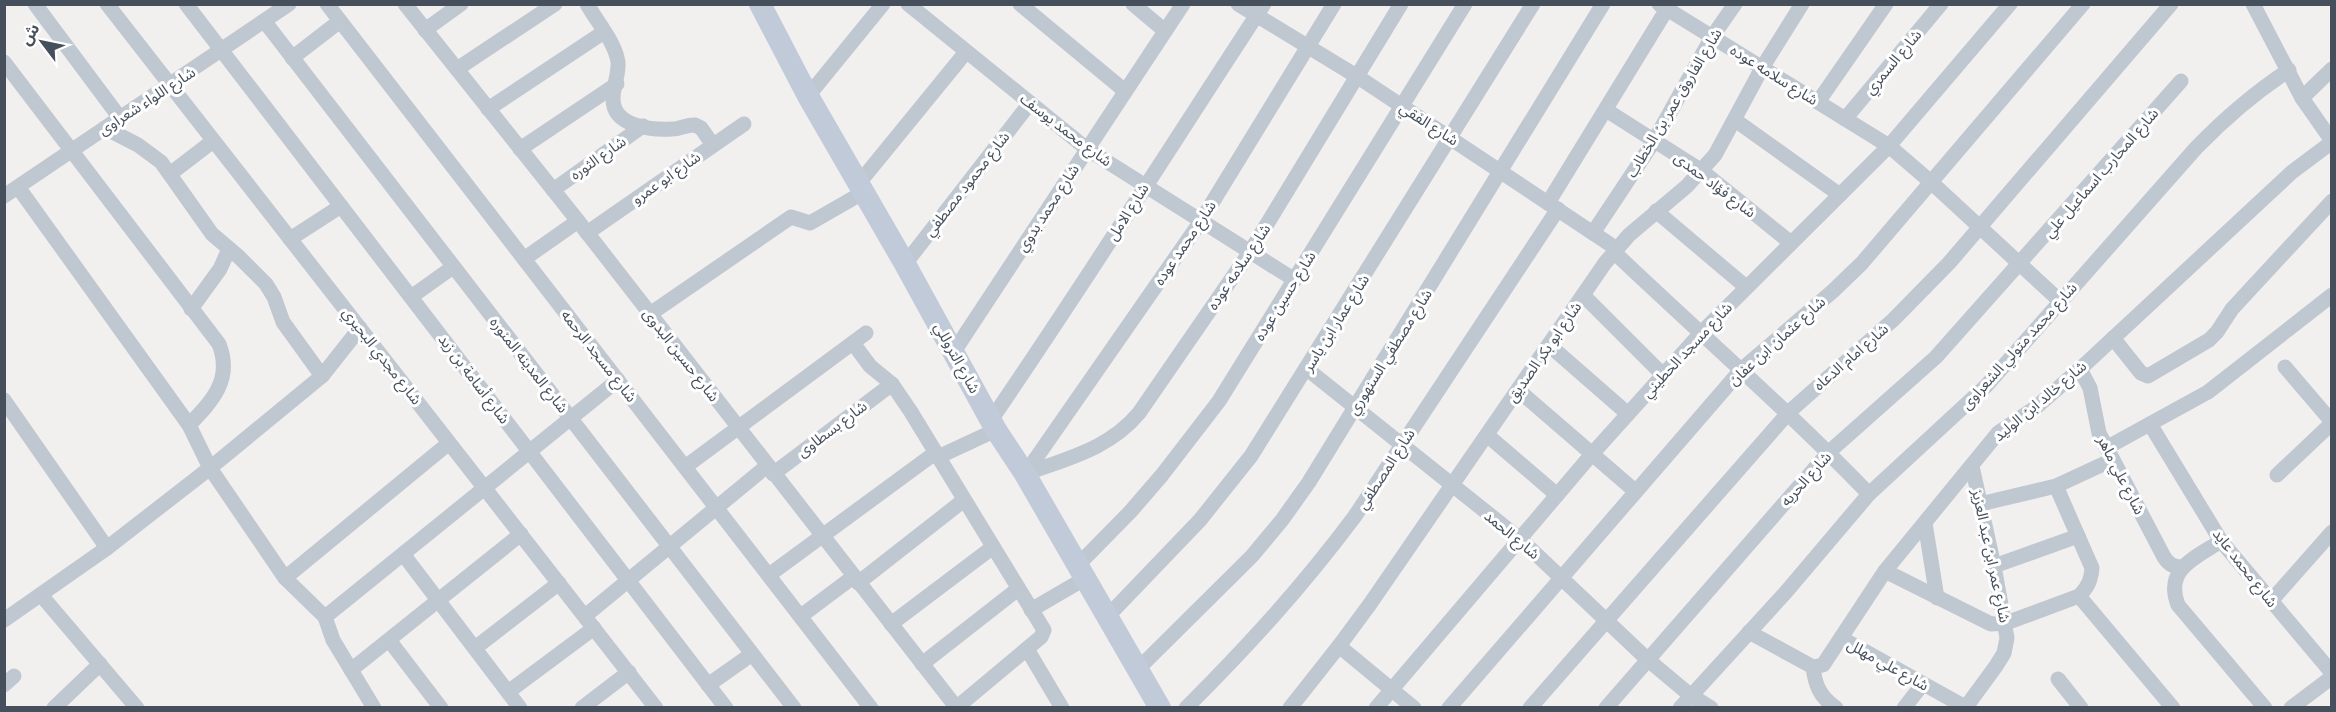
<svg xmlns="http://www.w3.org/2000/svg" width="2336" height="712" viewBox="0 0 2336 712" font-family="'Fira Sans Condensed','Noto Sans Arabic',sans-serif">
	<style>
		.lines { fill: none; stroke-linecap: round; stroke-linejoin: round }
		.street { stroke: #bfc8d1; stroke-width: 15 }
		.secondary { stroke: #c1cad8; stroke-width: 22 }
		.labels { text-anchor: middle; stroke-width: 6; stroke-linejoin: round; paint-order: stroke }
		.street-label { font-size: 15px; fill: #46505d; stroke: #fff }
	</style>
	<rect width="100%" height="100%" fill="#f2efef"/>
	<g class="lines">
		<g class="street">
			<polyline points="35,4 120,118"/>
			<polyline points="107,4 656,708"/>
			<polyline points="186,4 726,708"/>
			<polyline points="327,4 871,708"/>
			<polyline points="405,4 578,221 956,707"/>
			<path d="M587,4c10,18 28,38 31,58 1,13 -5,24 -5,37 0,28 39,31 59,30 9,0 15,-5 23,-4l6,3 12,17"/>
			<polyline points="908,4 1087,149 1295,280"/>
			<polyline points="1020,4 1125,91"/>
			<polyline points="1133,4 1165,31"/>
			<polyline points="1238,4 1358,77 1617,249"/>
			<polyline points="1659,4 1889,146 1932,183 2060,301"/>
			<polyline points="2253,4 2302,98 2332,141"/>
			<polyline points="265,22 794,708"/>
			<polyline points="425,30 461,4"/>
			<polyline points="292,58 340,21"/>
			<path d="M4,62l215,282c14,36 -7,57 -30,81"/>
			<polyline points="457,69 555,4"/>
			<polyline points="808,96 883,4"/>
			<polyline points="2302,98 2332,69"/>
			<polyline points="1818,102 1886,4"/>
			<polyline points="488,109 604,32"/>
			<polyline points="1606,110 1702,171 1791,243"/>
			<polyline points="1845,119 1941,4"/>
			<polyline points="1735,120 1840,195"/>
			<polyline points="105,128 138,145 161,162 212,234 239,257 266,284 274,297 283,322 322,376"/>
			<polyline points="520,149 617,84"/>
			<polyline points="170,174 213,141"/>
			<polyline points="859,183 966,52"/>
			<polyline points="18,187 189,425 210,468 285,578 325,617 333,640 374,708"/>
			<polyline points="553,190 643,126"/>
			<polyline points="4,196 289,4"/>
			<polyline points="1548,203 1670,4"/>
			<polyline points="1656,211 1746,287"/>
			<polyline points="587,233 744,124"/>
			<polyline points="1593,233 1654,141 1712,37 1735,4"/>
			<polyline points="290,239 341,206"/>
			<path d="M1614,252c85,81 174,158 255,242"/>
			<polyline points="524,259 578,221"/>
			<polyline points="905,264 1030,103"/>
			<polyline points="1583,295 1663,375"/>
			<polyline points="411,297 453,267"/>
			<polyline points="191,309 220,269 229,249"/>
			<polyline points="650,314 791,217 810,223 864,192"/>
			<polyline points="2113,338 2141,373 2148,376 2209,340 2217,332 2232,309 2332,201"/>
			<polyline points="853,343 870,366 892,384 911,412 1044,630 1041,637 956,708"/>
			<polyline points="1549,345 1628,414"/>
			<polyline points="953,353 1183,4"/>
			<polyline points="2285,367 2332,422"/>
			<polyline points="1307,369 1520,539 1647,659 1690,695 1711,708"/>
			<path d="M2080,369l10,19 9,45 65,124c5,8 10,10 19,10"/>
			<polyline points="1518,390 1635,491"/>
			<polyline points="4,400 107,548"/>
			<path d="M991,420c94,-137 182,-277 273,-416"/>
			<polyline points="2150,424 2221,541 2332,673"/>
			<polyline points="1487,435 1557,495"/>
			<polyline points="2106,448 2208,392 2332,295"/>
			<polyline points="938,457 996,430"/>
			<polyline points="685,467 866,333"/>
			<polyline points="773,474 892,384"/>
			<path d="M1025,474c43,-16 84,-25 114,-61l111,-161 151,-248"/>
			<polyline points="1025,474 1201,221 1334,4"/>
			<polyline points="2277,475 2332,423"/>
			<polyline points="1980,504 2056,486 2112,460"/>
			<polyline points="1925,523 1937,598"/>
			<path d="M2221,541c-26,17 -57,28 -43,64l87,103"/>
			<polyline points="403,554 520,708"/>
			<polyline points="1077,566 1131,511 1162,475 1219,401 1465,4"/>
			<polyline points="1994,566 2078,536"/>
			<path d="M1885,571l106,53 15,-1 73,-27c9,-9 12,-16 13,-28l-36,-82"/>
			<polyline points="769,575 935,453"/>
			<polyline points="285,578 449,443"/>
			<polyline points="858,583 964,500"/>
			<polyline points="41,595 137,708"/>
			<polyline points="2079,596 2173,708"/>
			<polyline points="2271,601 2332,532"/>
			<polyline points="1031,610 1084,579"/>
			<polyline points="585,616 767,466"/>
			<polyline points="801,616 853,577"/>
			<polyline points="325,617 618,380"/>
			<polyline points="1107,617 1200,520 1251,456 1533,4"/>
			<polyline points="4,620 107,548 210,468 322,376 360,328"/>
			<polyline points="891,624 993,547"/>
			<polyline points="1749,632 1813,667 1823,665 1885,571 1998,433 2035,408 2080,369 2292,172 2332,142"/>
			<polyline points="1841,638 1967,708"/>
			<polyline points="389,640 441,708"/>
			<polyline points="1339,646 1414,708"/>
			<polyline points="475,648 559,583"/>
			<polyline points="1027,649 1062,708"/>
			<polyline points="922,664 1018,589"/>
			<path d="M1813,667c2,18 7,30 23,41"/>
			<polyline points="1138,669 1252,556 1282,520 1309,482 1603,4"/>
			<polyline points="351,670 521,534"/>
			<polyline points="2058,679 2081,708"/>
			<polyline points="4,685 14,676"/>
			<polyline points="708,685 752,654"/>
			<polyline points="508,692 594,628"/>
			<polyline points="1966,707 1996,666 2004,653 2007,638 1994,566 1972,466"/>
			<polyline points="54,708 100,664"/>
			<polyline points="582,708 629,672"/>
			<path d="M1186,708c63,-63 116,-121 169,-192l203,-307"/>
			<polyline points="1290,708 1339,646 1370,604 1605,263 1629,235 1687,186 1715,155 1762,68 1802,4"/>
			<polyline points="1376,708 1592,454 1700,334 1889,146 2010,4"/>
			<polyline points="1449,708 1741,370 1833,291 1862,263 2083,4"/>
			<polyline points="1530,708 1789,412 1893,320 1949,263 2171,4"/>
			<polyline points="1606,708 1829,452 1936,357 2181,81"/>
			<path d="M1680,708l106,-116 83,-98 117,-108 210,-238c29,-30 58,-55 93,-78"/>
			<polyline points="1904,708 1922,685"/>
			<polyline points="2291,708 2332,677"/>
		</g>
		<polyline class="secondary" points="760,4 808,96 905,264 996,430 1025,474 1160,708"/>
	</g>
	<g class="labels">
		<g class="street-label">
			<text transform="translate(1893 62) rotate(-50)" y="5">شارع السمري</text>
			<text transform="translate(1774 75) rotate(32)" y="5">شارع سلامه عوده</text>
			<text transform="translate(147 101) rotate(-33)" y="5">شارع اللواء شعراوى</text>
			<text transform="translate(1674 103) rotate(-59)" y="5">شارع الفاروق عمر بن الخطاب</text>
			<text transform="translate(1429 124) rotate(33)" y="5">شارع الفقي</text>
			<text transform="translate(1066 130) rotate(37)" y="5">شارع محمد يوسف</text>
			<text transform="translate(598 158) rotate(-35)" y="5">شارع الثوره</text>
			<text transform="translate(2101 173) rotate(-49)" y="5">شارع المحارب اسماعيل علي</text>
			<text transform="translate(666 178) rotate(-35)" y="5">شارع ابو عمرو</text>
			<text transform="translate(967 184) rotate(-52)" y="5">شارع محمود مصطفي</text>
			<text transform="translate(1715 185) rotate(37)" y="5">شارع فؤاد حمدى</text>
			<text transform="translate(1048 208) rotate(-57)" y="5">شارع محمد بدوي</text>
			<text transform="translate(1128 212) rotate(-58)" y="5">شارع الامل</text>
			<text transform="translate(1185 243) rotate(-56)" y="5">شارع محمد عوده</text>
			<text transform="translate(1239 267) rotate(-56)" y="5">شارع سلامه عوده</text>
			<text transform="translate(1285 296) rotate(-58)" y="5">شارع حسين عوده</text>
			<text transform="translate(1336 323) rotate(-58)" y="5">شارع عمار ابن ياسر</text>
			<text transform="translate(1777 341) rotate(-42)" y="5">شارع عثمان ابن عفان</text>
			<text transform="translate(2019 346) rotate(-48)" y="5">شارع محمد متولي الشعراوى</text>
			<text transform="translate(1687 350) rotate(-47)" y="5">شارع مسجد الحطيني</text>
			<text transform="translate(1390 352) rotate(-58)" y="5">شارع مصطفي السنهوري</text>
			<text transform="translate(1544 352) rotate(-55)" y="5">شارع ابو بكر الصديق</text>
			<text transform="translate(681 355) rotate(52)" y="5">شارع حسين البدوى</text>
			<text transform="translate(382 356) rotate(52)" y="5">شارع مجدي البحيري</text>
			<text transform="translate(599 356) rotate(52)" y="5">شارع مسجد الرحمه</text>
			<text transform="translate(1851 357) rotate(-41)" y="5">شارع امام الدعاه</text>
			<text transform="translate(957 358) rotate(61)" y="5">شارع التروللي</text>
			<text transform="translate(529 365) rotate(52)" y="5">شارع المدينه المنوره</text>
			<text transform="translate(474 379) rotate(53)" y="5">شارع أسامة بن زيد</text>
			<text transform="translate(2040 401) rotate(-40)" y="5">شارع خالد ابن الوليد</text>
			<text transform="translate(832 429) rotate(-37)" y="5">شارع بسطاوى</text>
			<text transform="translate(1386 469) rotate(-57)" y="5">شارع المصطفي</text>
			<text transform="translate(2121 475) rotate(63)" y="5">شارع علي ماهر</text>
			<text transform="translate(1806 479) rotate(-48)" y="5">شارع الحريه</text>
			<text transform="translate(1512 535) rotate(40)" y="5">شارع الحمد</text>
			<text transform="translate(1991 556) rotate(78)" y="5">شارع عمر ابن عبد العزيز</text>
			<text transform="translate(2245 568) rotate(52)" y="5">شارع محمد عايد</text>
			<text transform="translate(1888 665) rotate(29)" y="5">شارع علي مهلل</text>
		</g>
	</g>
	<rect width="2336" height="712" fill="none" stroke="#46505d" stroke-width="12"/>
	<g transform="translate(42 42) rotate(302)" stroke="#ffffff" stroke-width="4.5" paint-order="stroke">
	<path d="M0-4.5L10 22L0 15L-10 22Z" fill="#46505d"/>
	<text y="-9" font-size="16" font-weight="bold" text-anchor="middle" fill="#46505d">ش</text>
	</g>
</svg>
